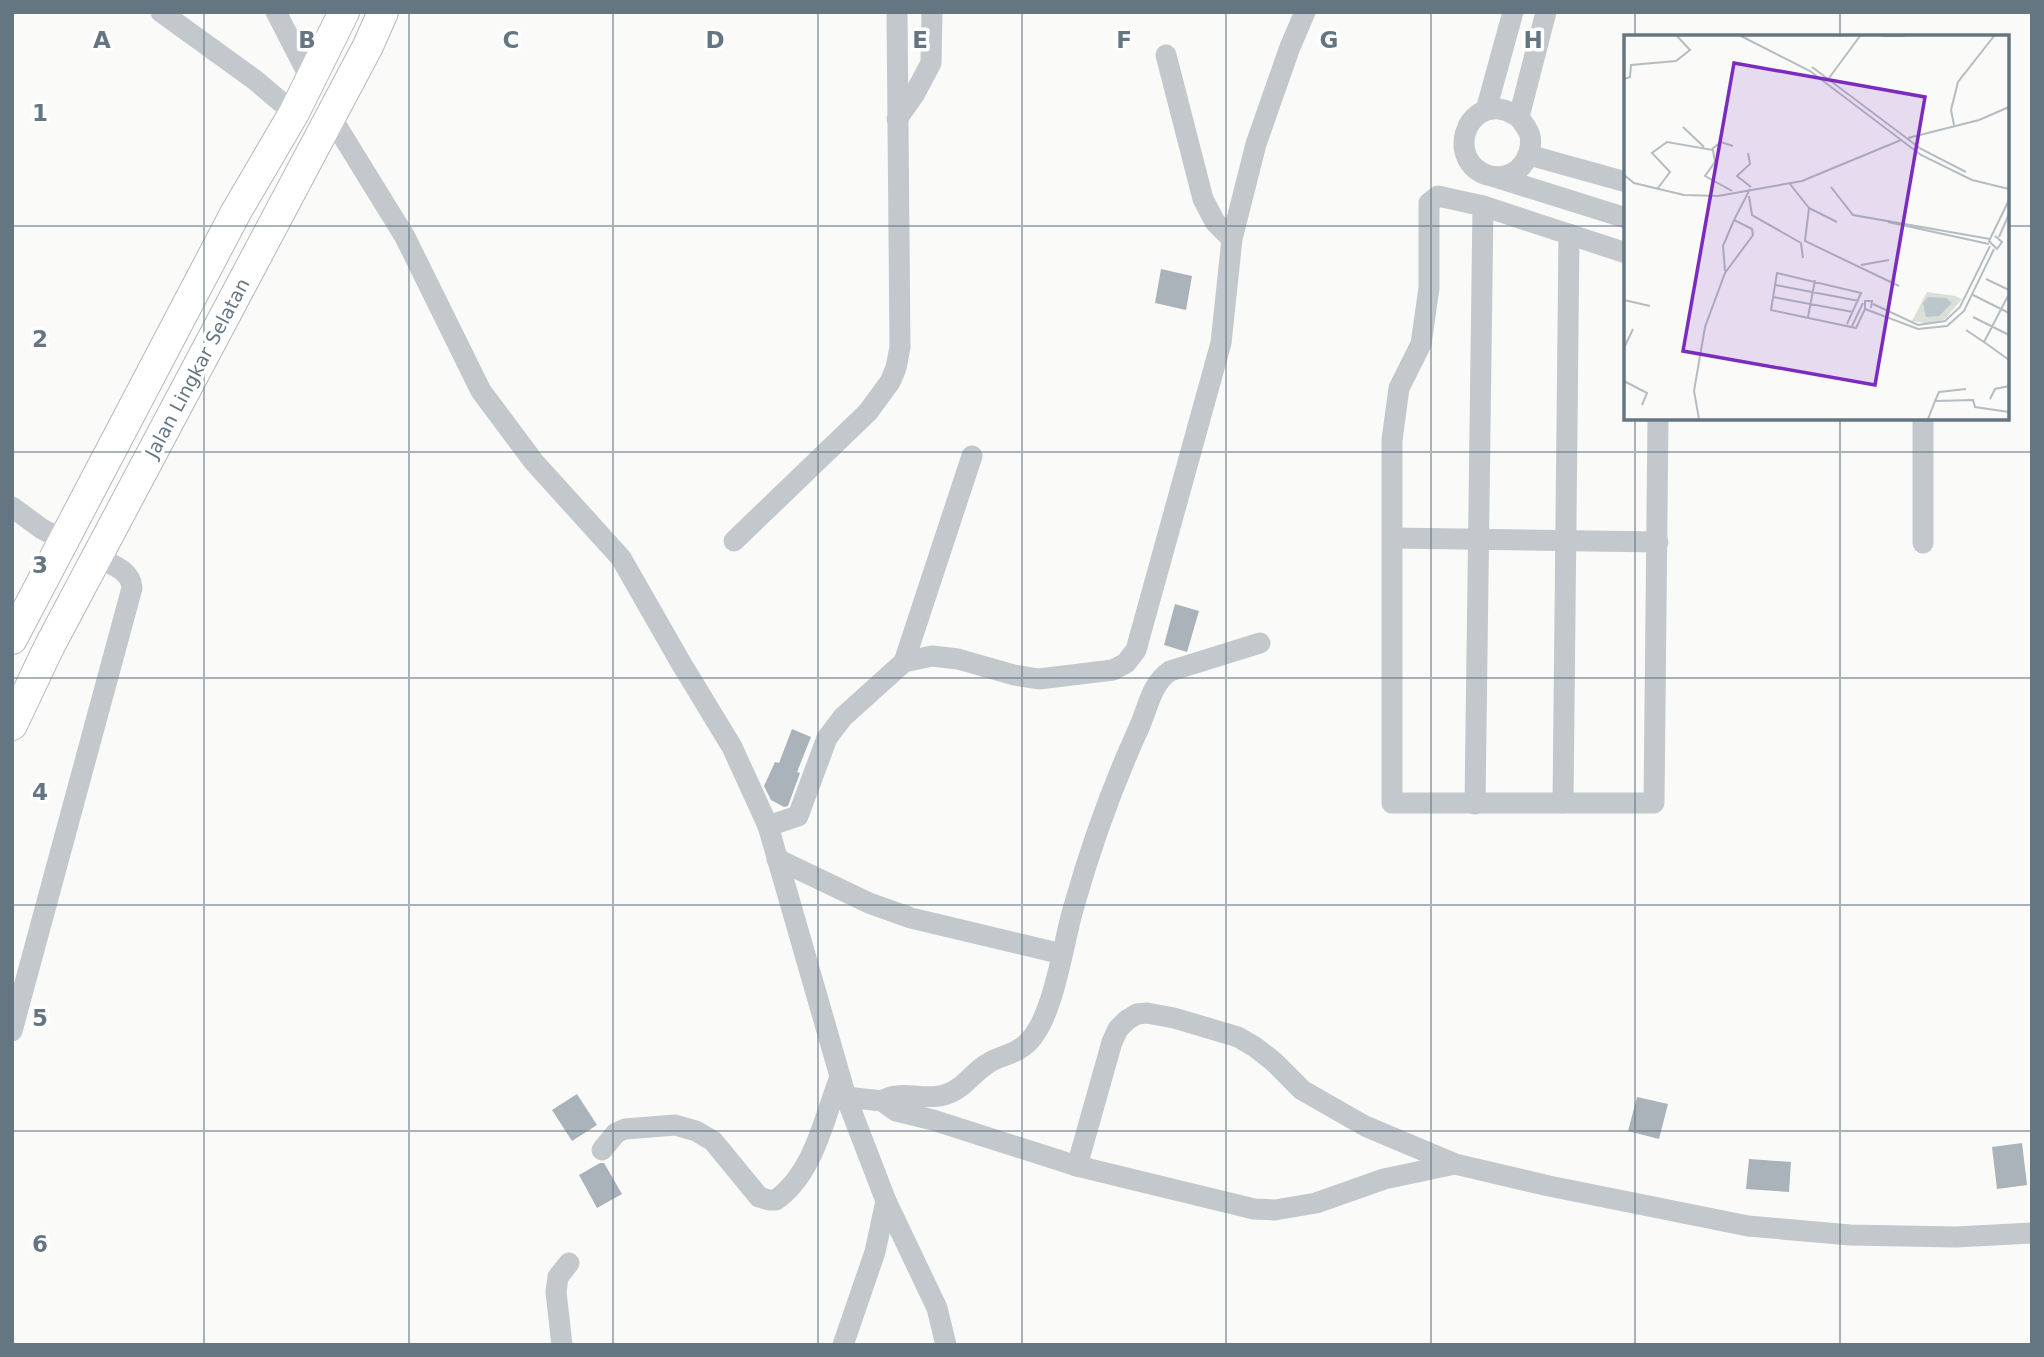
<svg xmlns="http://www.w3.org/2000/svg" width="2044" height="1357" viewBox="0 0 2044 1357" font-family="'DejaVu Sans',sans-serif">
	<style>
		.building { fill: #aab3b9 }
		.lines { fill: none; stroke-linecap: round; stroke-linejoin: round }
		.highway-casing { stroke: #b4b9bd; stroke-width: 32 }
		.minor { stroke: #c3c8cc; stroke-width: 21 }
		.highway { stroke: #fff; stroke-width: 30 }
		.grid { fill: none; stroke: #657683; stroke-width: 2; stroke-opacity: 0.55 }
		.labels { text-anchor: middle; stroke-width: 7; stroke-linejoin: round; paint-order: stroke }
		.street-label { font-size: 19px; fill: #657683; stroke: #fff }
		.inset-road { fill: none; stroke: #b5bdc2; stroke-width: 2 }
		.view { fill: #7b2cbf; fill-opacity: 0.15; stroke: #7b2cbf; stroke-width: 3.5 }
		.inset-edge { fill: none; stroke: #657683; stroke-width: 3.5 }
		.grid-label { font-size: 23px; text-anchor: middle; font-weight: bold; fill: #657683; stroke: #fff; stroke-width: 7; stroke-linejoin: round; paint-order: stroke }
	</style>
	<rect width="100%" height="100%" fill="#fafaf8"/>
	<g class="building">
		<polygon points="1161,269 1192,276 1186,310 1155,303"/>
		<polygon points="1175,604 1199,611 1187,652 1164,645"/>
		<polygon points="792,729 811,737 797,772 800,773 788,806 784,807 771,800 764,786 775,762 779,763"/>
		<polygon points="577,1094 597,1125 572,1141 552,1110"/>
		<polygon points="1637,1097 1668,1104 1659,1139 1628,1131"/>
		<polygon points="2022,1143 2027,1185 1997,1189 1992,1147"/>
		<polygon points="1749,1159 1791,1162 1789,1192 1746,1189"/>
		<polygon points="600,1163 604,1163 622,1194 597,1208 579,1175"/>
	</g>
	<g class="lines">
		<g class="highway-casing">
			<g id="highway">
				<polyline points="12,639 236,212 294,113 344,12"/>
				<polyline points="12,725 49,647 368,46 383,12"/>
			</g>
		</g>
		<g class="minor">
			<polyline points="161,12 255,80 294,113"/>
			<polyline points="276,12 311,80"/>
			<polyline points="1166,55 1203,199 1215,222 1232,239"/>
			<polyline points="1486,110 1513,12"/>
			<polyline points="331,117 405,237 481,391 534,462 621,558 681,663 732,747 768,826 846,1097 886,1201 937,1308 946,1345"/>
			<path d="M1519,117c-5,-2 -10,-6 -15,-7 -39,-10 -58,50 -17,65 7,2 14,3 21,0 16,-5 25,-24 22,-39 -1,-6 -8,-14 -11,-19l27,-105"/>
			<polyline points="897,119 914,95 931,63 932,12"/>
			<polyline points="1529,155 1626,182"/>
			<polyline points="1495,177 1626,218"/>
			<polyline points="1626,253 1483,206 1438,196 1429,203 1429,288 1421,344 1399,388 1392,440 1392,803 1654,803 1658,418"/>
			<polyline points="1923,418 1923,543"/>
			<polyline points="12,507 42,529 63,540"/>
			<polyline points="1393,538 1658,542"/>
			<polyline points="734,541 868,412 890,382 896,368 900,347 897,12"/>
			<polyline points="904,662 972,456"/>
			<polyline points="1563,803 1569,234"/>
			<polyline points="1475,804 1483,206"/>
			<polyline points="768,826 798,816 827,738 843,717 904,662 932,656 958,659 1014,675 1039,679 1113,670 1126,663 1136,650 1221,343 1232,239 1256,144 1290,47 1305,12"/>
			<polyline points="777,859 869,903 911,918 1062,954"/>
			<path d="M12,1031l120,-443c-1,-18 -20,-23 -35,-31"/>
			<polyline points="846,1097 882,1101 896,1111 933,1120 1077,1166 1112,1042 1118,1029 1127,1020 1137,1014 1147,1013 1174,1018 1238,1037 1255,1047 1273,1061 1302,1090 1365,1126 1455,1164 1549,1186 1748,1226 1850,1235 1956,1237 2032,1233"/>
			<path d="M882,1101c18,-12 42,0 62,-6 19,-5 27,-21 43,-31 11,-8 27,-9 38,-19 29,-23 38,-104 49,-139 17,-60 38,-119 64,-176 10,-21 12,-45 32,-59l90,-28"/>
			<path d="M602,1150l14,-17 9,-4 50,-4 21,6 17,10 46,56 10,3h7c38,-27 48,-82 64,-123"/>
			<polyline points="1077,1166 1254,1209 1275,1210 1316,1203 1384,1179 1455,1164"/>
			<polyline points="562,1345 556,1292 558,1277 569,1263"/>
			<polyline points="843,1345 875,1252 886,1201"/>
		</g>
		<use href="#highway" class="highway"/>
	</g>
	<path class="grid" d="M204,12v1333M409,12v1333M613,12v1333M818,12v1333M1022,12v1333M1226,12v1333M1431,12v1333M1635,12v25M1840,12v25M12,226h1614M2007,226h25M1635,418v927M1840,418v927M12,452h2020M12,678h2020M12,905h2020M12,1131h2020"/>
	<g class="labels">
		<g class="street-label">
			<text transform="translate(197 368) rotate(-62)" y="7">Jalan Lingkar Selatan</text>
		</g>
	</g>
	<g transform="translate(1624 35)">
		<rect width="385" height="385" fill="#fafaf8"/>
		<path d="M303,257l28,4 7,3 -17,20 -14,5 -19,-3z" fill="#dadfd7"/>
		<path d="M304,262l18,1 6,5 -13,13 -13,1 -3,-14z" fill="#bbc7cb"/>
		<path class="inset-road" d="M117,1l69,35 111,84 51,25 37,9M259,1h22M188,32l109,82 45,23M205,43l31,-42M0,44l6,-2 1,-12 45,-4 14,-11 -13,-14M330,90l-3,-15 7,-28 36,-46M59,92l21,20M284,103l71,-18 30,-13M88,114l9,-7 12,4M124,118l2,11 -13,12 14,11M0,140l10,8 50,12 34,1 84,-15 99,-41M166,149l19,24 -4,33 94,45M207,152l22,28 137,24M34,153l12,-16 -18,-19 15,-11 46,8 2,12 -10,14 27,15M125,161l3,19 49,28 2,15M185,173l28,14M264,187l101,22M371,201l7,6 -5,7 -8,-8 20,-41M375,202l10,-23M237,230l28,-5M101,236l-2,-25 11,-26M362,244l23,11M151,250l84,16M349,260l36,18M149,262l80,15M0,265l26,6M249,269l45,21 27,-4 15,-14 30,-61M247,273l1,-7h-7v8l53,20 29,-3 17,-15 30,-62M184,282l7,-37M349,282l36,18M223,289l14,-31 -84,-20 -6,37 85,18 9,-19M228,291l11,-23M342,295l18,12 25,-48M360,307l25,18M0,313l9,-19M0,346l23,12 -5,12M366,364l5,-10 14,-3M311,366l4,-9 27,-3M75,384l-5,-28 11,-64 20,-54 28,-38 -1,-6 -18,-9 16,-31M304,384l7,-18 38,-1 2,7 34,5"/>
		<path class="view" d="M110,28l191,34 -50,288 -192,-34z"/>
		<rect width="385" height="385" class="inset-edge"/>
	</g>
	<g class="grid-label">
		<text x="102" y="48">A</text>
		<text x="307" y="48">B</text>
		<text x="511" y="48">C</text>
		<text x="715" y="48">D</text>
		<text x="920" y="48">E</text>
		<text x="1124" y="48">F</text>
		<text x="1329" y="48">G</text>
		<text x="1533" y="48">H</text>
		<text x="40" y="121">1</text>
		<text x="40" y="347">2</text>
		<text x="40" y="573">3</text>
		<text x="40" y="800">4</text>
		<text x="40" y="1026">5</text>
		<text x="40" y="1252">6</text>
	</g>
	<rect width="2044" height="1357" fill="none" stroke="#657683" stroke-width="28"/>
</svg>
